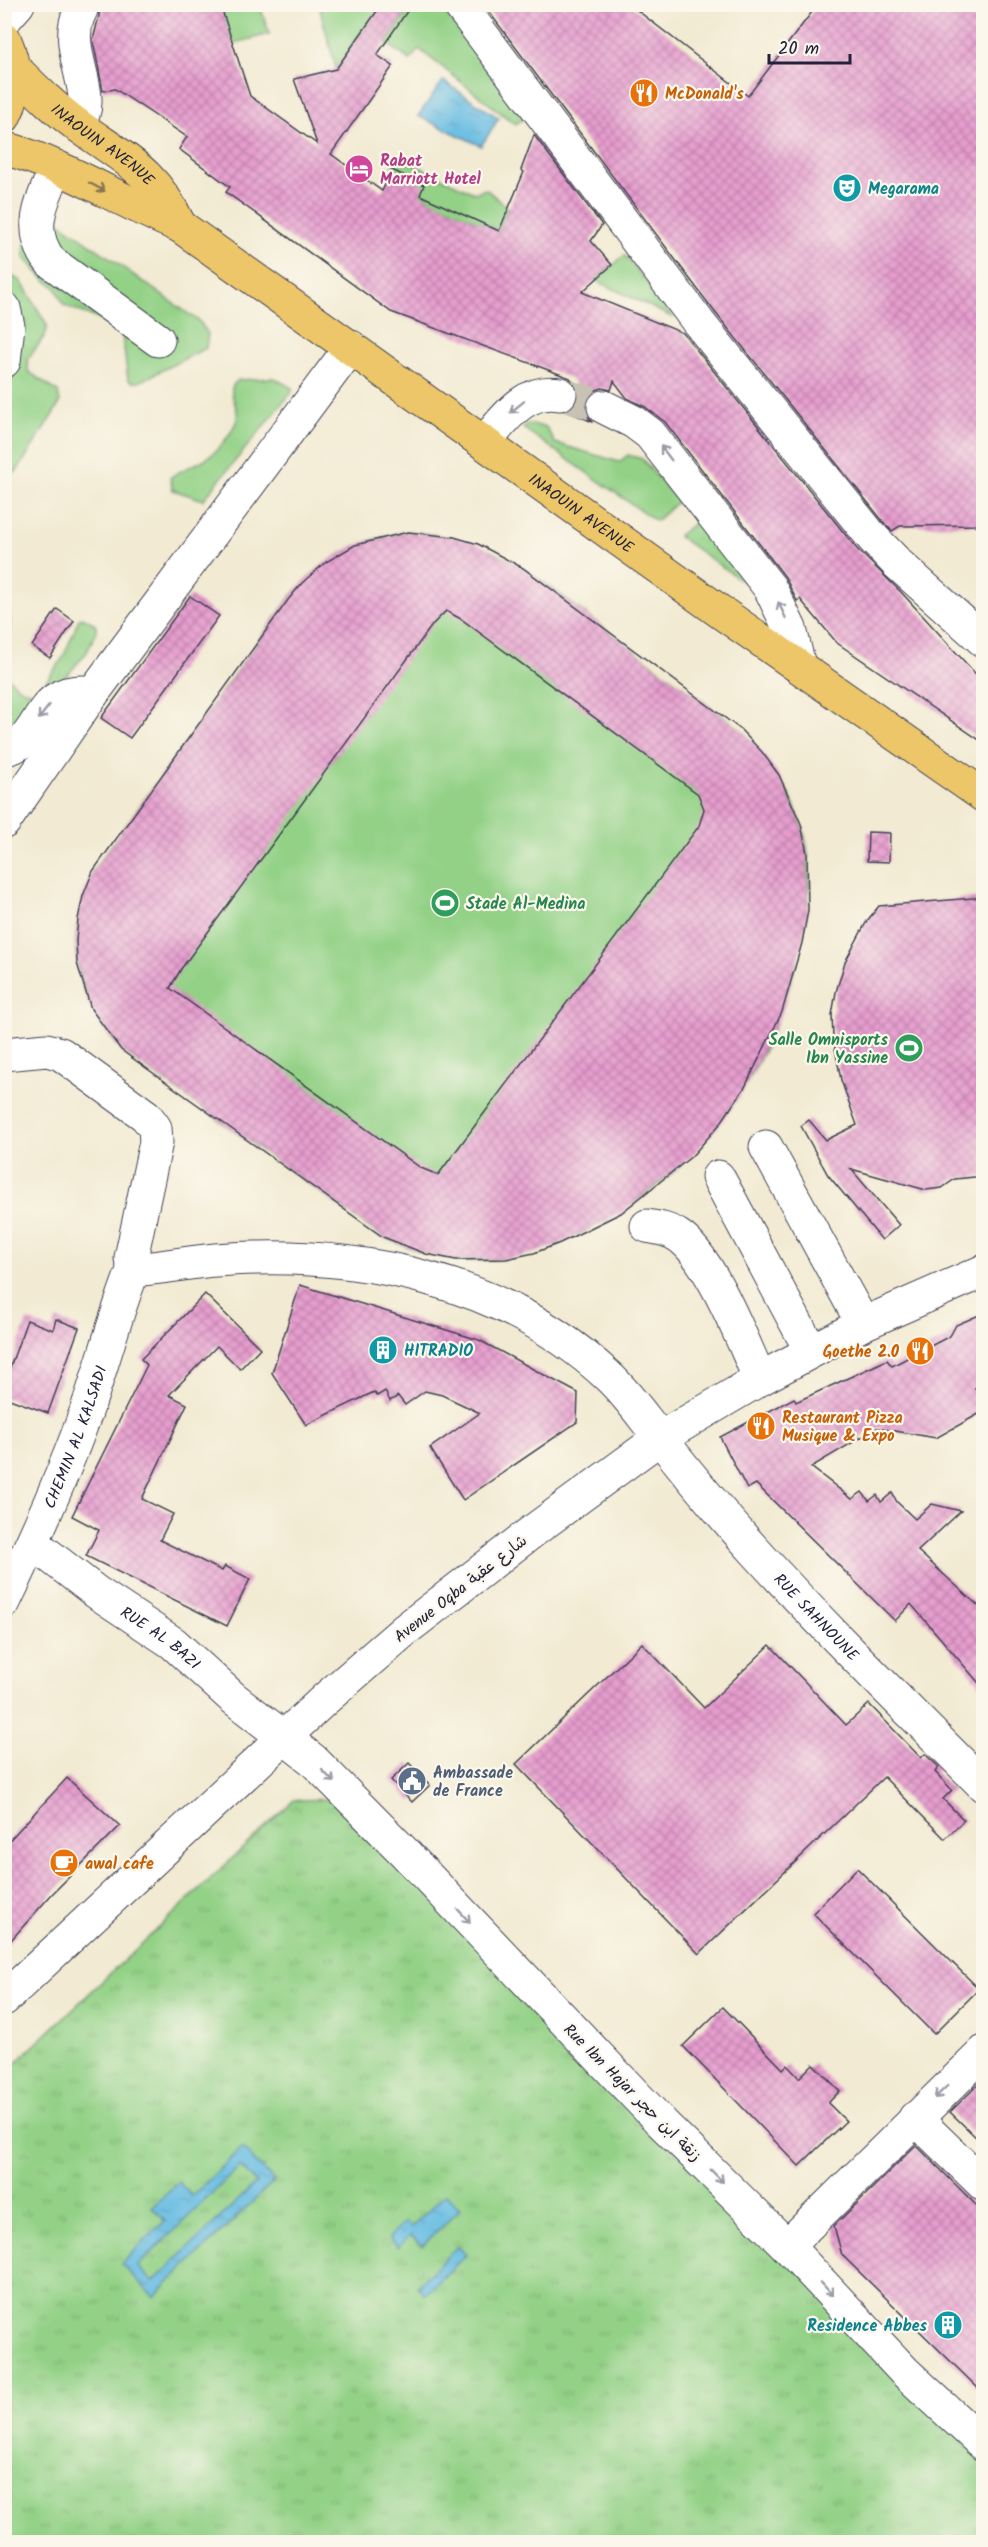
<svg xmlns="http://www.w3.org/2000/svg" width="988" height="2547" viewBox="0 0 988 2547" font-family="Kalam,'Playpen Sans Arabic',sans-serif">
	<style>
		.green { fill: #93d186; stroke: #5a7a60; stroke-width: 1.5 }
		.park { fill: url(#park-tufts); stroke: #5a7a60; stroke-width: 1.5 }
		.water { fill: url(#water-ripples); stroke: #446e8e; stroke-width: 1.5; fill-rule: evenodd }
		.building { fill: url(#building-cross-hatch); fill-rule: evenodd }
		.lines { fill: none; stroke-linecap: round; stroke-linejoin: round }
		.minor-tunnel { stroke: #c8c2b4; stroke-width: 33; stroke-dasharray: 33 16; stroke-linecap: butt }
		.minor-casing { stroke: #414052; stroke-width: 35 }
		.major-casing { stroke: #414052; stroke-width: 35 }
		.minor { stroke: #fff; stroke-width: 33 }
		.major { stroke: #ecc669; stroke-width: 33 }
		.oneway { stroke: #877452 }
		.oneway2 { stroke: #9c9ca7 }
		.labels { text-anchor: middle; stroke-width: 4.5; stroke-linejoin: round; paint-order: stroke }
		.food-label { font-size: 16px; font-weight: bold; fill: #c56008; stroke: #fbf7ec; text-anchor: start }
		.street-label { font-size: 16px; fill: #22223b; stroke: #fbf7ec }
		.hotel-label { font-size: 16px; font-weight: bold; fill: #b23c85; stroke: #fbf7ec; text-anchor: start }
		.culture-label { font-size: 16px; font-weight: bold; fill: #0d838f; stroke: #fbf7ec; text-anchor: start }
		.leisure-label { font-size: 16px; font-weight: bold; fill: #27864d; stroke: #fbf7ec; text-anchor: start }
		.service-label { font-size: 16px; font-weight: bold; fill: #4e5e75; stroke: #fbf7ec; text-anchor: start }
	</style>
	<defs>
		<pattern id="park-tufts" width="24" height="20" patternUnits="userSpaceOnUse" patternTransform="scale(1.5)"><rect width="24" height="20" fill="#93d186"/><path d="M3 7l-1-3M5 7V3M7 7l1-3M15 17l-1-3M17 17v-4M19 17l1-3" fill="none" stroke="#7eb375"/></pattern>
		<pattern id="water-ripples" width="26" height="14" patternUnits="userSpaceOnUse" patternTransform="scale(1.5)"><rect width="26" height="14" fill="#65bbe2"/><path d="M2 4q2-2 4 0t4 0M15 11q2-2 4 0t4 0" fill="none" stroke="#57a0c3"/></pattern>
		<pattern id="building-cross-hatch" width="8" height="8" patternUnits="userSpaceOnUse" patternTransform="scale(1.5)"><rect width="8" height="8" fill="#e79ecf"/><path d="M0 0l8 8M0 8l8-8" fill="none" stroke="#bb80a9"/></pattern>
	</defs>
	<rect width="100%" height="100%" fill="#fbf7ec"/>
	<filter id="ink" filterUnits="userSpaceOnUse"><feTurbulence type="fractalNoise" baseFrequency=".0167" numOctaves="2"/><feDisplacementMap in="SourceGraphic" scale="12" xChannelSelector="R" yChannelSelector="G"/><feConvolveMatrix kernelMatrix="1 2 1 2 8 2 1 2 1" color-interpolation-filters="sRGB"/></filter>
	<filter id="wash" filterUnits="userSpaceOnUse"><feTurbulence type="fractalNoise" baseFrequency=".008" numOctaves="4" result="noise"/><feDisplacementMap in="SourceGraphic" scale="24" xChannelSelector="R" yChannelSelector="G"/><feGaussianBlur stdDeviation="1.35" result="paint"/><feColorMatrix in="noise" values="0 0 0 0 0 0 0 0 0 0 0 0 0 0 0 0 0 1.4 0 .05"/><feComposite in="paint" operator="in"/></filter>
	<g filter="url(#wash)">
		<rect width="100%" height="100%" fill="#f2ead2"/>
		<g class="green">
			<polygon points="220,5 260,5 269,34 232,44"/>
			<polygon points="319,5 382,5 336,69"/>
			<polygon points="412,5 440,5 525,118 515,124 419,49 410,60 386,43"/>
			<polygon points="396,156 474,193 486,189 508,208 499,231 419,195 392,170"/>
			<polygon points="52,217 200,322 208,334 206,348 139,382 132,382 128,379 122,334 108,323 64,305 55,287 45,280 24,257 25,244 57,255"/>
			<polygon points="625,255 674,318 595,280"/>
			<polygon points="4,272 21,281 47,325 46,334 28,359 28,371 58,392 60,403 17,471 9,477 5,476 5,442 17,316 14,305 5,292"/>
			<path d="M274,378l18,10v4l-89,108 -30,-10 -3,-12c10,-9 26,-13 37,-20 11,-7 24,-24 29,-36 7,-15 -15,-32 3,-42z"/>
			<polygon points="528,424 546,427 555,443 619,462 628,455 642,459 678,501 656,521 523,428"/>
			<polygon points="699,519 762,595 678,536"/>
			<path d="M408,532c88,4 133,49 200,99 44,33 88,65 132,98 26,28 49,57 61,94 16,48 6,100 -7,147 -32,117 -102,209 -211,262 -41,20 -81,33 -127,28 -25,-3 -49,-13 -73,-23l-262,-187c-32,-38 -52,-78 -43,-129 3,-17 10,-34 15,-50l195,-271c35,-42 66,-59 120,-68z"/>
			<path d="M4,607l6,11 -2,59c6,8 20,18 30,15l25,-34 16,-39 3,-2 10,5 4,4v6l-9,20 -17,20 -66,68z"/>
		</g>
		<polygon class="park" points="338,1799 983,2461 983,2542 5,2542 5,2073 294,1800"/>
		<g class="water">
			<polygon points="443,81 499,118 481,146 418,116"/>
			<path d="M242,2148l32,33 -120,116 -33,-33 44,-43 -13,-14 26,-25 14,14zM240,2166l16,17 -103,99 -15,-16z"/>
			<polygon points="446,2194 460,2209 422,2246 411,2235 398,2247 389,2237 405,2222 411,2227"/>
			<polygon points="458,2246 466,2255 425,2295 417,2286"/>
		</g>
		<g id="blocks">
			<g class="building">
				<polygon points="99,4 220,4 250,96 317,144 294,79 336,69 382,4 412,4 377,55 393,66 331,154 382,191 392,170 424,185 420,195 499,231 524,172 521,170 534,135 602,225 591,241 612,265 582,292 683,333 857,549 901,592 984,683 984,743 837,643 800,599 797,601 785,577 665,422 645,407 627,398 614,381 611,390 602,388 594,391 588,398 585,409 588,417 593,422 566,411 575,405 579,396 576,385 570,378 391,312 226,192 230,187 179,149 187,137 115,89 103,91 93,40 99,16"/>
				<polygon points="483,4 629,4 748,96 818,4 984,4 984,525 900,526 892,531 886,525 714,311"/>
				<path d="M408,532l46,5 24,7 45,24 217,161 22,23 17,23 22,49 6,29 1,57 -6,33 -20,69 -37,75 -25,37 -28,32 -71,57 -61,30 -26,10 -28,6 -50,1 -30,-6 -43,-17 -262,-187 -30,-41 -14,-46 -1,-22 2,-22 5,-23 10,-25 195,-271 14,-17 24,-21 29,-17zM446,611l15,8 237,175 6,15 -5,17 -261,349 -17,-7 -251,-180 11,-19 252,-345z"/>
				<polygon points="190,596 219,616 130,738 101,718"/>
				<polygon points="57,609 74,621 50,658 32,646"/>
				<polygon points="868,832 890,833 889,862 867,861"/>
				<polygon points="984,897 984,1176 955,1179 942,1188 926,1190 851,1169 899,1225 882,1240 828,1175 801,1126 809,1120 826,1140 857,1125 841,1080 833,1037 832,1015 836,992 845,962 867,921 879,906"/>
				<polygon points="300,1285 479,1340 578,1393 577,1422 463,1500 430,1448 480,1413 442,1395 425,1391 405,1405 398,1396 390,1401 385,1391 377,1396 374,1392 306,1425 272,1373"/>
				<polygon points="205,1294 260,1348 240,1369 217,1346 169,1395 187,1404 142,1499 173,1514 160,1540 222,1571 225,1566 250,1579 227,1626 86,1556 99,1530 72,1516 147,1365 141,1359"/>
				<polygon points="984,1313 984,1385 975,1388 984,1404 984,1411 936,1438 877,1428 811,1467 852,1499 862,1492 869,1501 877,1495 881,1502 892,1493 897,1502 915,1519 932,1504 961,1511 918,1551 984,1611 984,1689 911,1604 895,1621 756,1484 747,1489 720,1437 794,1398 796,1402 887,1360 892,1366 950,1336 956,1325"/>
				<polygon points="56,1319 79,1328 48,1413 4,1397 4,1384 27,1320 53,1330"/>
				<polygon points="642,1643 704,1708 770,1645 846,1725 869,1704 921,1758 925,1754 939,1767 935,1772 952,1790 943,1799 964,1820 945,1839 884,1777 699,1954 516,1764"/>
				<polygon points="409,1763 430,1785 412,1802 391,1780"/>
				<polygon points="67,1778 120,1826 52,1894 4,1948 4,1846"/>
				<polygon points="857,1868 979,1989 934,2034 813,1913"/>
				<polygon points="723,2007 783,2069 787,2065 799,2078 813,2064 840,2091 828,2103 846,2121 799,2166 683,2046"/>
				<polygon points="984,2079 984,2145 950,2112"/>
				<polygon points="916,2145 984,2213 984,2394 842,2255 834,2226"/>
			</g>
		</g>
	</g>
	<g filter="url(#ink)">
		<use href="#blocks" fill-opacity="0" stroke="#414052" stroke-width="1.5"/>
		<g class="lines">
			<polyline class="minor-tunnel" points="560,394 604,407"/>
			<g class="minor-casing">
				<g id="minor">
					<polyline points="459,4 699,323 872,537 898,564 984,641"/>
					<polyline points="4,20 18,4"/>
					<path d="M77,125c25,-30 -18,-76 4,-115"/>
					<path d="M56,167c-13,34 -31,62 -5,95l107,78"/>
					<polyline points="4,308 8,326 4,361"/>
					<polyline points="604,407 634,422 650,434 770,588 790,629 799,666"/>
					<path d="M485,442c20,-24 40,-54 75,-48"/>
					<path d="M4,749c41,-5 28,-65 89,-56"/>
					<polyline points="4,822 93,693 351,347"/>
					<polyline points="4,1054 47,1050 61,1054 146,1116 155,1128 156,1142 131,1258 134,1268"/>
					<polyline points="766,1147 863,1324"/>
					<polyline points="718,1177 811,1351"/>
					<path d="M647,1226c10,2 21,3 30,9 33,20 66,108 83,144"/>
					<path id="s1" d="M134,1268l8,1c25,-2 49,-7 73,-9 140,-11 290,19 394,117 20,19 34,40 51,61 30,38 62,77 95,113 73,81 152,157 229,235"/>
					<path id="s2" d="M33,1543l63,49 77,51 59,54 81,63 90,91 258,271 126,124 117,125 80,74"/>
					<path id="s3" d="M4,1602c30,-62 59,-125 82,-190 17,-48 29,-97 48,-144"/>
					<polyline points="4,1999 324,1700 406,1629 533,1531 660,1438 760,1379 863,1324 984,1271"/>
					<polyline points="915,2118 984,2185"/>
					<polyline points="787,2246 984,2052"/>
				</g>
			</g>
			<g class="major-casing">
				<g id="major">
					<path d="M4,38c12,27 14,52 0,79"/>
					<path id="s4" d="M15,69c21,21 41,41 65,58 47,34 74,44 100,99"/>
					<path id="s5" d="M4,148c62,17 117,54 176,78l542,387 262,183"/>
				</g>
			</g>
			<use href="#minor" class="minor"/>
			<use href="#major" class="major"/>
		</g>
		<defs><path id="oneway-shaft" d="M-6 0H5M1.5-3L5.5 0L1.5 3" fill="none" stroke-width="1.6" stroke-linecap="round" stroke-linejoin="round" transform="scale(1.5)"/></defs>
		<use class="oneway" href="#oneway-shaft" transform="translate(97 187) rotate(28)"/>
		<g class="oneway2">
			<use href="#oneway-shaft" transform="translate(517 407) rotate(141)"/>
			<use href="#oneway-shaft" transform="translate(666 453) rotate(-127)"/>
			<use href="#oneway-shaft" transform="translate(782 610) rotate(-115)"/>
			<use href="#oneway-shaft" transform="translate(44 712) rotate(128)"/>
			<use href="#oneway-shaft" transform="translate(328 1776) rotate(45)"/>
			<use href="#oneway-shaft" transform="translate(464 1916) rotate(47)"/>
			<use href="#oneway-shaft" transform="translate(941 2092) rotate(136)"/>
			<use href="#oneway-shaft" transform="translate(717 2176) rotate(45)"/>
			<use href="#oneway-shaft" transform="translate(827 2289) rotate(47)"/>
		</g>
	</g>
	<defs>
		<g id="restaurant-disc" transform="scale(1.5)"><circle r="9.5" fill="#e8710a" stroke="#fbf7ec"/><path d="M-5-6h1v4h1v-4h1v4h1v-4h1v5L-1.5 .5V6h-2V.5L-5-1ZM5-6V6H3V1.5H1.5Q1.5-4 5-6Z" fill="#fff"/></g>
		<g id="hotel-disc" transform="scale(1.5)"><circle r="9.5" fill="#d1479c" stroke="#fbf7ec"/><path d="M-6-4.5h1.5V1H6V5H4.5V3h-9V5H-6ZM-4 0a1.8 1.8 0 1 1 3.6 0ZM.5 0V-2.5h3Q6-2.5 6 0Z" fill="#fff"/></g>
		<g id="theatre-disc" transform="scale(1.5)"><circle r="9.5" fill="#0f9aa8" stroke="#fbf7ec"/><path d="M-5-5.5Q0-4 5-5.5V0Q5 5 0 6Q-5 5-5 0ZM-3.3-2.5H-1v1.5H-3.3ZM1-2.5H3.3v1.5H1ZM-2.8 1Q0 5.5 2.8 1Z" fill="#fff"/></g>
		<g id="stadium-disc" transform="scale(1.5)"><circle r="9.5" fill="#2e9e5b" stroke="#fbf7ec"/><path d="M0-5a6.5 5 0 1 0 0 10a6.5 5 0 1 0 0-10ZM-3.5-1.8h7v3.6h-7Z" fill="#fff"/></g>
		<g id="building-disc" transform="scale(1.5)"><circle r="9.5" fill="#0f9aa8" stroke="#fbf7ec"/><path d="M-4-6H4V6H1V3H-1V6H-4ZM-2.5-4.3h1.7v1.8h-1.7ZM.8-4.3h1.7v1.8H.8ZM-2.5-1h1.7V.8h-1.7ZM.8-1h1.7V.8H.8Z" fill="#fff"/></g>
		<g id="civic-disc" transform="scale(1.5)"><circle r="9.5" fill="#5c6f8a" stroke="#fbf7ec"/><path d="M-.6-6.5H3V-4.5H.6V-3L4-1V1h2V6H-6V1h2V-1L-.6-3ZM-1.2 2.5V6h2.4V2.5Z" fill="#fff"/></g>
		<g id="cafe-disc" transform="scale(1.5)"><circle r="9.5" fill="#e8710a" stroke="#fbf7ec"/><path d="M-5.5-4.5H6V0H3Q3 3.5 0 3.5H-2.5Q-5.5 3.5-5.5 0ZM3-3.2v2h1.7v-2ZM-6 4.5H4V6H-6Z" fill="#fff"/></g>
	</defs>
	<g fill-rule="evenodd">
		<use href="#restaurant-disc" x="644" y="93"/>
		<use href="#hotel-disc" x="359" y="169"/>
		<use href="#theatre-disc" x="847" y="188"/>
		<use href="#stadium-disc" x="445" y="903"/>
		<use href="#stadium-disc" x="909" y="1048"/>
		<use href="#building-disc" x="383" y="1350"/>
		<use href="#restaurant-disc" x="920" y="1351"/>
		<use href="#restaurant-disc" x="761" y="1426"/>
		<use href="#civic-disc" x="412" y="1781"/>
		<use href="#cafe-disc" x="64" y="1863"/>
		<use href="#building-disc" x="948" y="2325"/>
	</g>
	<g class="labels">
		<g class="food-label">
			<text x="665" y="99">McDonald's</text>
			<text x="899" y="1357" text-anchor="end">Goethe 2.0</text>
			<text x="782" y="1423">Restaurant Pizza<tspan x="782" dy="18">Musique &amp; Expo</tspan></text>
			<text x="85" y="1869">awal cafe</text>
		</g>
		<g class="street-label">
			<text dy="6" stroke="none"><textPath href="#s4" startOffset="116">INAOUIN AVENUE</textPath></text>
			<text dy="6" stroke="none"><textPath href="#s5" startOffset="686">INAOUIN AVENUE</textPath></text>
			<text dy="6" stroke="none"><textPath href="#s3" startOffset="180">CHEMIN AL KALSADI</textPath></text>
			<text transform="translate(460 1588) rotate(-38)" y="6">Avenue Oqba شارع عقبة</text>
			<text dy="6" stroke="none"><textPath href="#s1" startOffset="822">RUE SAHNOUNE</textPath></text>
			<text dy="6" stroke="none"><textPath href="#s2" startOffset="159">RUE AL BAZI</textPath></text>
			<text transform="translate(633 2092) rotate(45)" y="6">Rue Ibn Hajar زنقة ابن حجر</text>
		</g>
		<g class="hotel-label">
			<text x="380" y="166">Rabat<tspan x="380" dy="18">Marriott Hotel</tspan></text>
		</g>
		<g class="culture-label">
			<text x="868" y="194">Megarama</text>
			<text x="404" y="1356">HITRADIO</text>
			<text x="927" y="2331" text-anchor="end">Residence Abbes</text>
		</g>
		<g class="leisure-label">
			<text x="466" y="909">Stade Al-Medina</text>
			<text x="888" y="1045" text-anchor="end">Salle Omnisports<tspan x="888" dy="18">Ibn Yassine</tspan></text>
		</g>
		<g class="service-label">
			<text x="433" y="1778">Ambassade<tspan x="433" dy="18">de France</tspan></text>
		</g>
	</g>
	<rect width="988" height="2547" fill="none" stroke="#fbf7ec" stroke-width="24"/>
	<path d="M769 54v9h81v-9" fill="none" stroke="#22223b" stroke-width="3"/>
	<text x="778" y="54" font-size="18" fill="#22223b" stroke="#fbf7ec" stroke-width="4.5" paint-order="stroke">20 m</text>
</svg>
